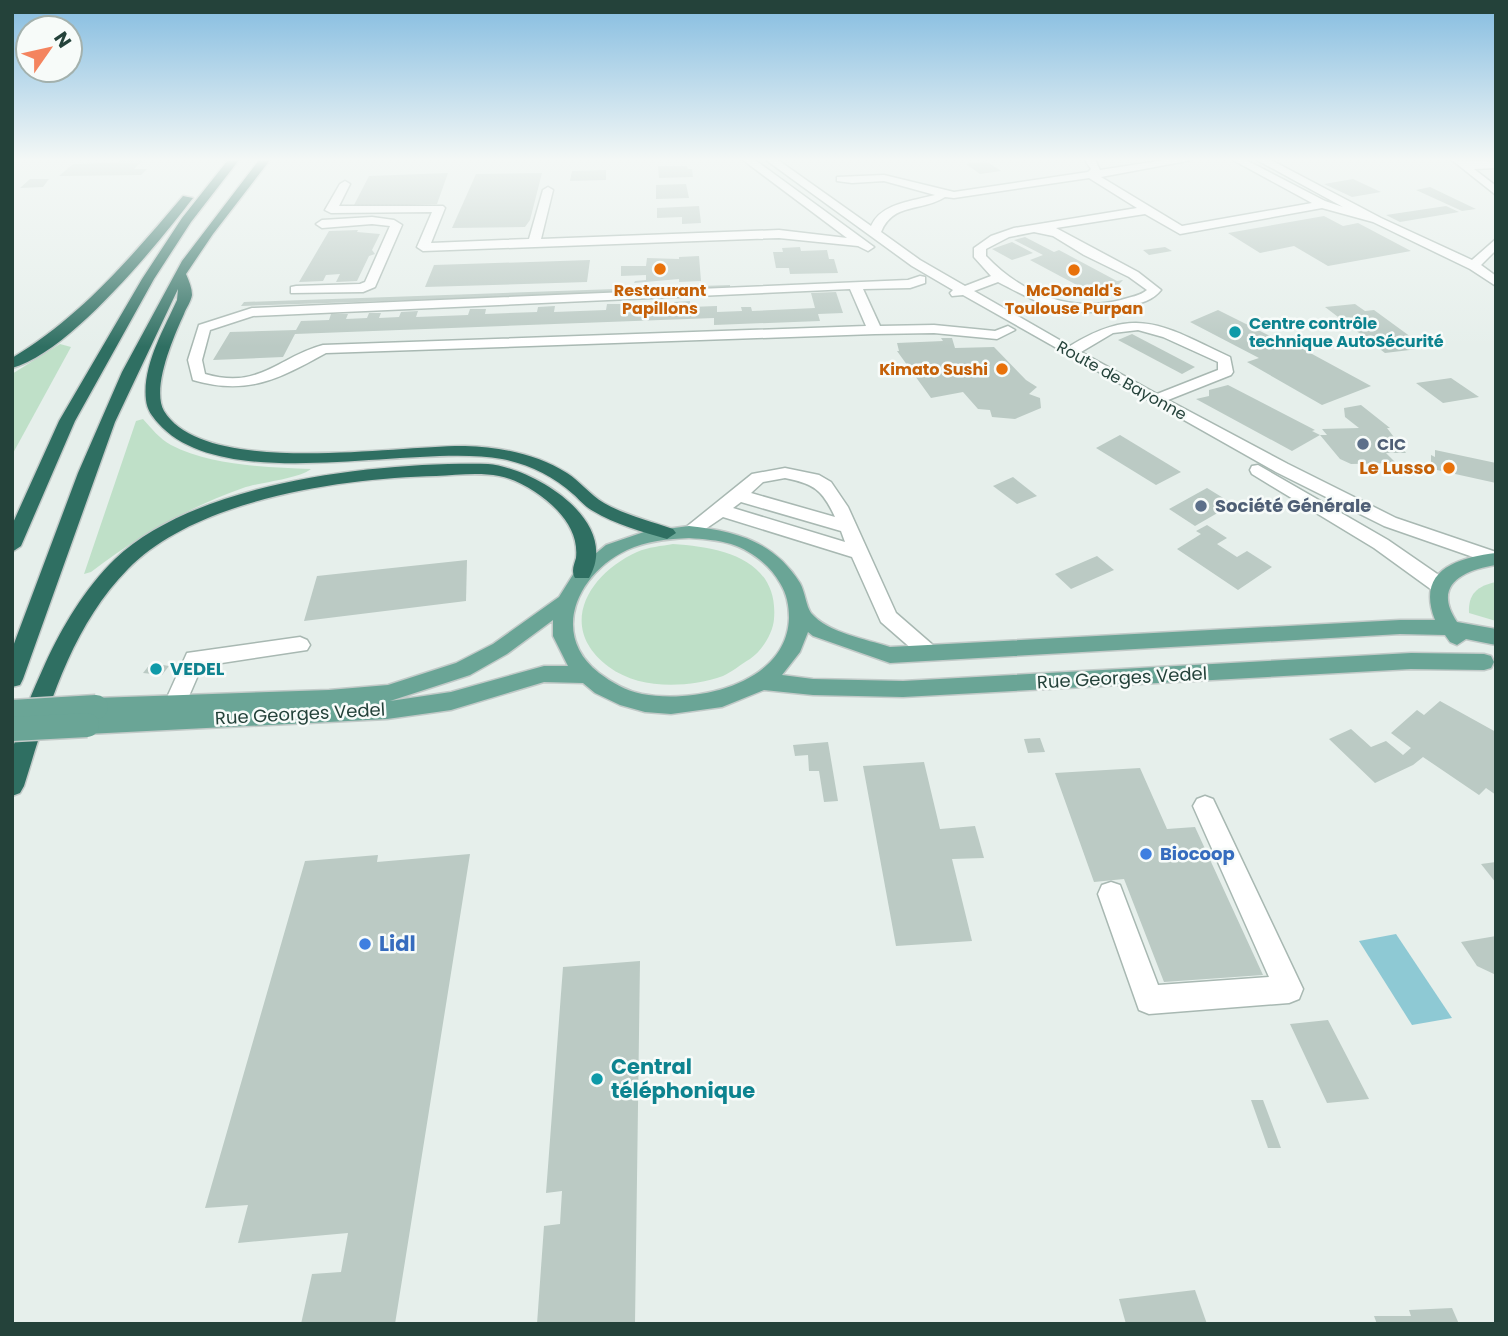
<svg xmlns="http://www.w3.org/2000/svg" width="1508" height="1336" viewBox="0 0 1508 1336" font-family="Poppins,sans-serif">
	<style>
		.green { fill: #bfe0c8 }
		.water { fill: #8ec9d4 }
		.building { fill: #bbcac4 }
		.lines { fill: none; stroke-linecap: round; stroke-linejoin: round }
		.minor-casing { stroke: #a8b8b2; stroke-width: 3 }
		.major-casing { stroke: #c2cac8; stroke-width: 3 }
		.highway-casing { stroke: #c2cac8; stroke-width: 3 }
		.minor { fill: #fff; fill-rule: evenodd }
		.major { fill: #6aa596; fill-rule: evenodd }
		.highway { fill: #2f6f62; fill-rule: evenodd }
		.major-bridge-casing { stroke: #c2cac8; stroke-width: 27; stroke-linecap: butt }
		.major-bridge { stroke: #6aa596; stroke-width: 24 }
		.food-dot { fill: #e8710a; stroke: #f7fbf9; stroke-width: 2.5 }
		.culture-dot { fill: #0f9aa8; stroke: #f7fbf9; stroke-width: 2.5 }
		.service-dot { fill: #5c6f8a; stroke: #f7fbf9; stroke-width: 2.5 }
		.shop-dot { fill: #3f7fe0; stroke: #f7fbf9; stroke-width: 2.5 }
		.labels { text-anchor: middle; stroke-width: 5; stroke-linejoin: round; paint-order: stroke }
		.far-food-label { font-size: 16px; font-weight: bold; fill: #c56008; stroke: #f7fbf9 }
		.far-culture-label { font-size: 16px; font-weight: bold; fill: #0d838f; stroke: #f7fbf9; text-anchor: start }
		.far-street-label { font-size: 16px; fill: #24423a; stroke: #f7fbf9 }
		.far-service-label { font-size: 16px; font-weight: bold; fill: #4e5e75; stroke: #f7fbf9; text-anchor: start }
		.food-label { font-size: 18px; font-weight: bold; fill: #c56008; stroke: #f7fbf9; text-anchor: end }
		.service-label { font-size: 18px; font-weight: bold; fill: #4e5e75; stroke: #f7fbf9; text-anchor: start }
		.culture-label { font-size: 18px; font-weight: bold; fill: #0d838f; stroke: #f7fbf9; text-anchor: start }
		.street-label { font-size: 18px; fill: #24423a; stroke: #f7fbf9 }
		.shop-label { font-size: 18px; font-weight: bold; fill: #366cbe; stroke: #f7fbf9; text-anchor: start }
		.near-shop-label { font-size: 21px; font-weight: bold; fill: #366cbe; stroke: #f7fbf9; text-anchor: start }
		.near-culture-label { font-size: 21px; font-weight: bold; fill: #0d838f; stroke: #f7fbf9; text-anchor: start }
	</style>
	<rect width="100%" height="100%" fill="#e6efeb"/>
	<g class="green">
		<polygon points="60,344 71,347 12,455 12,374"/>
		<path d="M143,419c8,9 17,20 28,26 40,21 96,22 140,24 -13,10 -50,13 -68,19 -56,20 -105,48 -152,84l-7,2 52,-153z"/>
		<path d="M673,544c48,3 106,15 101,75 -1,14 -12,32 -24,40 -9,5 -18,13 -27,17 -35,12 -83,14 -114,-9 -53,-39 -21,-93 28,-115 11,-5 25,-6 36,-8z"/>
		<path d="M1496,582v39l-27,-8c-1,-19 8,-27 27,-31z"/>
	</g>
	<polygon class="water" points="1396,934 1452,1018 1412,1025 1359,941"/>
	<g class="building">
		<polygon points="120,160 143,160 134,169 147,169 141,175 59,176 73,164 116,163"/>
		<polygon points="986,161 1001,171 980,174 966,164"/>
		<polygon points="658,166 687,166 688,169 692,169 693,177 659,178"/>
		<polygon points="606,170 606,180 570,181 572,171"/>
		<polygon points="448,173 437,204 353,207 369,176"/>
		<polygon points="542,173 530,220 525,227 452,228 476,174"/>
		<polygon points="30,179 49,179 43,187 20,188"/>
		<polygon points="1353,179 1381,192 1352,197 1324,184"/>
		<polygon points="686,184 689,198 656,199 656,185"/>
		<polygon points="1430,187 1476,209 1462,211 1416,190"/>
		<polygon points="699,206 701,223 682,224 682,217 657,218 657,208"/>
		<polygon points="1446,206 1459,212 1400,222 1386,215"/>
		<polygon points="1324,216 1343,226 1358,223 1411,251 1328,266 1294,246 1260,253 1228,233"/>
		<polygon points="358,230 357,232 380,234 372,250 375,254 369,256 357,281 336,282 340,274 326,275 323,281 299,282 329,231"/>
		<polygon points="1025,237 1054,252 1059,250 1117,281 1123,280 1117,286 1123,289 1116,288 1100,294 1092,289 1088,291 1030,260 1043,255 1014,240"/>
		<polygon points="1012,242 1033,253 1012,260 992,249"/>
		<polygon points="800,247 801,251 827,250 829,259 834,259 838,273 790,274 789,268 776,268 773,252 783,252 782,248"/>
		<polygon points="1165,247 1172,251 1149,255 1143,250"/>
		<polygon points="699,256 701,281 679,282 679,279 634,283 635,281 646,280 646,275 621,276 621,266 646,266 647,258 679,259 679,257"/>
		<polygon points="590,260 587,282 425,287 434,265"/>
		<polygon points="730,285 730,289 241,306 244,302"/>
		<polygon points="836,292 843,313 818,314 820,321 714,325 714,318 295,334 283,357 213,360 230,332 296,330 301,321 329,320 331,314 348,314 346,319 367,318 369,313 381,313 379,318 399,317 401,312 418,311 416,317 468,315 470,309 486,309 485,314 537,312 538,307 555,306 554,312 606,310 607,304 623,304 623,309 643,308 643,303 654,303 654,308 674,307 674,302 690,301 690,307 717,306 717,312 742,311 741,307 751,307 752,311 815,308 811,293"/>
		<polygon points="1355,304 1365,311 1374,310 1426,348 1385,353 1354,329 1362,328 1358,325 1350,326 1325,307"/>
		<polygon points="1218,310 1282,342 1290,342 1371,386 1322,405 1247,362 1259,358 1190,322"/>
		<polygon points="1132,334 1195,367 1182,374 1118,340"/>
		<polygon points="941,338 952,338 955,348 994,347 1026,380 1037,387 1029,394 1040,398 1041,408 1015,419 992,417 990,410 978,409 963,392 931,398 897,351 899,351 897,343 943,341"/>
		<polygon points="1451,378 1479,397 1443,403 1416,383"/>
		<polygon points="1228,385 1315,430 1312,431 1320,435 1327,435 1322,429 1359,428 1345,417 1344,408 1361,405 1390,428 1387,428 1406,453 1386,453 1396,463 1351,464 1340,459 1320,435 1292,451 1196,399 1209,396 1209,390"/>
		<polygon points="1120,435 1181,472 1156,485 1096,448"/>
		<polygon points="1435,450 1496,463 1496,483 1437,470 1436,465 1431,463 1431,455 1435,457"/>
		<polygon points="1013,477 1037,496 1017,504 993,486"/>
		<polygon points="1207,488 1233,504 1195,526 1169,509"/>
		<polygon points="1207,525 1227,538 1217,544 1237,557 1247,551 1272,567 1238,590 1177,549 1201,534 1196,531"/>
		<polygon points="1097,556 1114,570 1071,589 1055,574"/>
		<polygon points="467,560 466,601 304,621 317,576"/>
		<polygon points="151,663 169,666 162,675 143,673"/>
		<polygon points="1440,701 1496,732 1496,795 1486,788 1479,795 1423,757 1413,765 1375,783 1329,739 1351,729 1371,747 1386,741 1403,755 1411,748 1391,733 1417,710 1424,715"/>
		<polygon points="1040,738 1045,752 1028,753 1024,739"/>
		<polygon points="828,742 838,801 824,802 819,771 809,771 808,755 795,756 793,745"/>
		<polygon points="924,762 940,829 975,826 984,858 952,859 972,941 896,946 863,766"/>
		<polygon points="1140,768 1167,829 1195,827 1263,975 1164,982 1124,879 1094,882 1055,773"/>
		<polygon points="470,854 395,1324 301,1324 312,1274 341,1272 348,1233 238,1243 248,1205 205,1208 305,861 378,855 377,862"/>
		<polygon points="1496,862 1496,883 1481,864"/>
		<polygon points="1496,936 1496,975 1477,966 1461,942"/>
		<polygon points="640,961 635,1324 537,1324 544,1226 560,1224 562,1191 546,1193 563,967"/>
		<polygon points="1328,1020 1369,1099 1327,1103 1290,1024"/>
		<polygon points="1251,1100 1263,1100 1281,1148 1268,1148"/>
		<polygon points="1195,1290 1207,1324 1126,1324 1119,1299"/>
		<polygon points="1452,1308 1459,1324 1377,1324 1374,1316 1411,1316 1409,1310"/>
	</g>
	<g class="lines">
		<g class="minor-casing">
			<g id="minor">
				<polygon points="743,160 755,160 874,247 868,251 858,246 779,238 423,251 417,247 432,212 331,213 325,210 340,184 345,181 350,184 339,206 443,206 445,208 431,243 529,239 543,190 548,187 553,190 541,239 779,230 847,238"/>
				<path d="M766,160h12l93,66c10,-23 42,-25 64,-31l-51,-14 -32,2 -15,-2v-4l47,-2 70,17 134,-20 3,-3 -6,-9h10l5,10 65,-10h27l-91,17 81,49 130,-23 -79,-43h13l79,41 18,6 -86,-47h14l110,58 91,42 24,-21v11l-15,15 15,11v10l-26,-17 -97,-47 -51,-14 -142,26 -35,-20 -89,14 82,44 23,18c-9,11 -20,13 -33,16 -56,15 -82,1 -130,-24l-24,9 96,55c68,-42 95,-19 160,11l3,15 -2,3 -63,25 120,64 108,54 100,34v13l-112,-39 -108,-54 -313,-177 -11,1 -2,-3 3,-3 -41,-24zM1089,178l48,30 -123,20 -23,8 -17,12v9l17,19 -26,10 -45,-26 -39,-28c12,-30 41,-20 64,-35l9,1zM1034,232l19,4 31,19 45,22 18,13c-7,6 -17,7 -26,10 -51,13 -99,-6 -135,-44v-7l23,-12zM1138,330l25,7 55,25v8l-61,24 -76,-42 32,-19z"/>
				<polygon points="1452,160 1496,162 1496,168 1474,169 1496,186 1496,195"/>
				<polygon points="372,217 394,220 402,225 375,287 363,292 291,293 291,287 296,286 360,284 365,282 390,226 372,224 322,228 316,224 322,220"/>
				<path d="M920,276l5,1v6l-15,5 -47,1 17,37 54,-1 61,6 13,-5 7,4 -18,9 -63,-6 -59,1 -549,19c-47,26 -79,43 -133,27l-5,-20 11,-35 53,-17 656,-28zM850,289l16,37 -543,19c-45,12 -63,45 -118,29l-3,-14 8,-30 43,-14z"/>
				<polygon points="1258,465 1388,540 1446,580 1449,585 1446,590 1432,590 1374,548 1252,474 1250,470 1252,466"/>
				<path d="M785,468l34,7 12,7 17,25 48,106 38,33 3,5 -3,5 -7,3 -7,-3 -39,-34 -29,-65 -129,-40 -28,19h-12l-3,-4 72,-58zM785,478c29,6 37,11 50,39l-84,-24 12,-11zM741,502l100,29 4,11 -112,-34z"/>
				<polygon points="300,637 307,640 310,645 307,650 202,666 183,710 175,713 167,710 164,704 187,653"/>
				<polygon points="1205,796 1213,799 1303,989 1299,999 1289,1003 1149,1014 1139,1010 1098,894 1102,885 1111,882 1120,885 1158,985 1269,977 1193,806 1197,799"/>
			</g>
		</g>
		<g class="major-casing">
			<path id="major" d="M689,526c46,5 85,15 111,57 5,9 6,23 11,30 17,20 55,26 79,34l510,-27h35c-19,-49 20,-62 61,-67v12c-33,5 -64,20 -39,57l39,7v16l-30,-6 -9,6 -7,-3 -5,-7 -45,-1 -510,29 -77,-27 -5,-4 -8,20 -18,23 31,4 90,2 508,-28 73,1 7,2 3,6 -3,6 -7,2 -73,-1 -508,28 -90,-2 -49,-5 -42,17 -51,7 -26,-2 -25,-7 -25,-12 -12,-10 -39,-1 -93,28 -64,9 -300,15 -8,-3 -3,-6 3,-6 17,-3 -8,-3 -3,-6 3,-6 8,-3 233,-8 59,-5 68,-22 37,-19 66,-47 17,-27 30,-25 38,-13zM689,538c14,1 29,2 42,6 19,6 39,21 49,39 7,11 9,23 9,35 -2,67 -95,86 -147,76 -16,-3 -31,-12 -43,-21 -50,-39 -21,-100 28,-123 19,-9 41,-11 62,-12zM553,620v16l15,30h-24l-93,26 -61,9 80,-26 37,-21z"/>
		</g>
		<g class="highway-casing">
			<g id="highway">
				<polygon points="228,160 239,160 191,222 154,279 75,421 21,546 12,552 12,525 59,421 142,279 182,218"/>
				<path d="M259,160h11l-57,74 -27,40c3,7 6,14 6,21 -1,7 -6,13 -8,19 -10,22 -33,74 -20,97 41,67 232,34 301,35 35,1 72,8 102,27 13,8 23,22 37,30 21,12 46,18 69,26l3,4 -9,6c-25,-7 -52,-15 -74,-28 -8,-4 -13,-11 -20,-17 -20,-18 -45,-30 -71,-35 -90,-16 -279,38 -344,-36 -6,-7 -11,-13 -12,-23 -4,-34 18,-71 31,-100l1,-11 -63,133 -92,257 -3,6 -8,2v-38l66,-176 44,-101 60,-111z"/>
				<path d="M183,196l10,2c-36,47 -124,155 -181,170v-10c70,-42 119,-101 171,-162z"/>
				<path d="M488,464c46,4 134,57 101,114h-14c-4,-7 -1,-13 1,-20 2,-19 -6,-34 -19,-48 -15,-15 -37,-30 -58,-34 -20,-4 -43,-1 -63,0 -93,2 -240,23 -308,93 -58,59 -80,140 -104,217l-4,7 -8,3c0,-15 -2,-33 1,-48 7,-28 20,-57 32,-84 17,-37 40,-76 70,-105 82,-78 264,-97 373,-95z"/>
			</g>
		</g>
		<use href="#minor" class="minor"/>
		<use href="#major" class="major"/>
		<use href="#highway" class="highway"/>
		<g class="major-bridge-casing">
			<g id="major-bridge">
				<polyline points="12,712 96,707"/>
				<polyline points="12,729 87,725"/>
			</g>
		</g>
		<use href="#major-bridge" class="major-bridge"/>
	</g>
	<linearGradient id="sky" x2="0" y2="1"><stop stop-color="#84bce0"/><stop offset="0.46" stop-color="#f4f8f6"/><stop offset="1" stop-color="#f4f8f6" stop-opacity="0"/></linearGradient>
	<rect width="1508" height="347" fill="url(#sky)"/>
	<g class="food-dot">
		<circle cx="660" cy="269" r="7"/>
		<circle cx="1074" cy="270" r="7"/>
		<circle cx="1002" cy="369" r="7"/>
		<circle cx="1449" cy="468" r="7"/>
	</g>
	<g class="culture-dot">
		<circle cx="1235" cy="332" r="7"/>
		<circle cx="156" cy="669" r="7"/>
		<circle cx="597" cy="1079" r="7"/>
	</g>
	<g class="service-dot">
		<circle cx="1363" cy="444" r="7"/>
		<circle cx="1201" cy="506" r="7"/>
	</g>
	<g class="shop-dot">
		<circle cx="1146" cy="854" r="7"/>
		<circle cx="365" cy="944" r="7"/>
	</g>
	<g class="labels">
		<g class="far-food-label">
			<text x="660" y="296">Restaurant<tspan x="660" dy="18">Papillons</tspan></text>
			<text x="1074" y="296">McDonald's<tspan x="1074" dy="18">Toulouse Purpan</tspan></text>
			<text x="988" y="375" text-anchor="end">Kimato Sushi</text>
		</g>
		<g class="far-culture-label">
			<text x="1249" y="329">Centre contrôle<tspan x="1249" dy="18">technique AutoSécurité</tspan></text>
		</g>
		<g class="far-street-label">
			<text transform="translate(1122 380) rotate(29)" y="6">Route de Bayonne</text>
		</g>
		<g class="far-service-label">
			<text x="1377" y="450">CIC</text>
		</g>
		<g class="food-label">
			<text x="1435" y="474">Le Lusso</text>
		</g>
		<g class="service-label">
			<text x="1215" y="512">Société Générale</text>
		</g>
		<g class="culture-label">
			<text x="170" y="675">VEDEL</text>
		</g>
		<g class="street-label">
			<text transform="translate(1122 678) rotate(-3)" y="6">Rue Georges Vedel</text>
			<text transform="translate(300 714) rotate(-3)" y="6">Rue Georges Vedel</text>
		</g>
		<g class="shop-label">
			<text x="1160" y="860">Biocoop</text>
		</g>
		<g class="near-shop-label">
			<text x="379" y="951">Lidl</text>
		</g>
		<g class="near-culture-label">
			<text x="611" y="1074">Central<tspan x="611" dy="24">téléphonique</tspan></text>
		</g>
	</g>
	<rect width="1508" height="1336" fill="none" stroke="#24423a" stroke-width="28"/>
	<g transform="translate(49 49) rotate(56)"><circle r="33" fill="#f7fbf9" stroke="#a3b1ad" stroke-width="2"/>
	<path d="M0-5L12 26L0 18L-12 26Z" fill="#f4845f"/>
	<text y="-10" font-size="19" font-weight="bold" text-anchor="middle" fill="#24423a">N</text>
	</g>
</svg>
